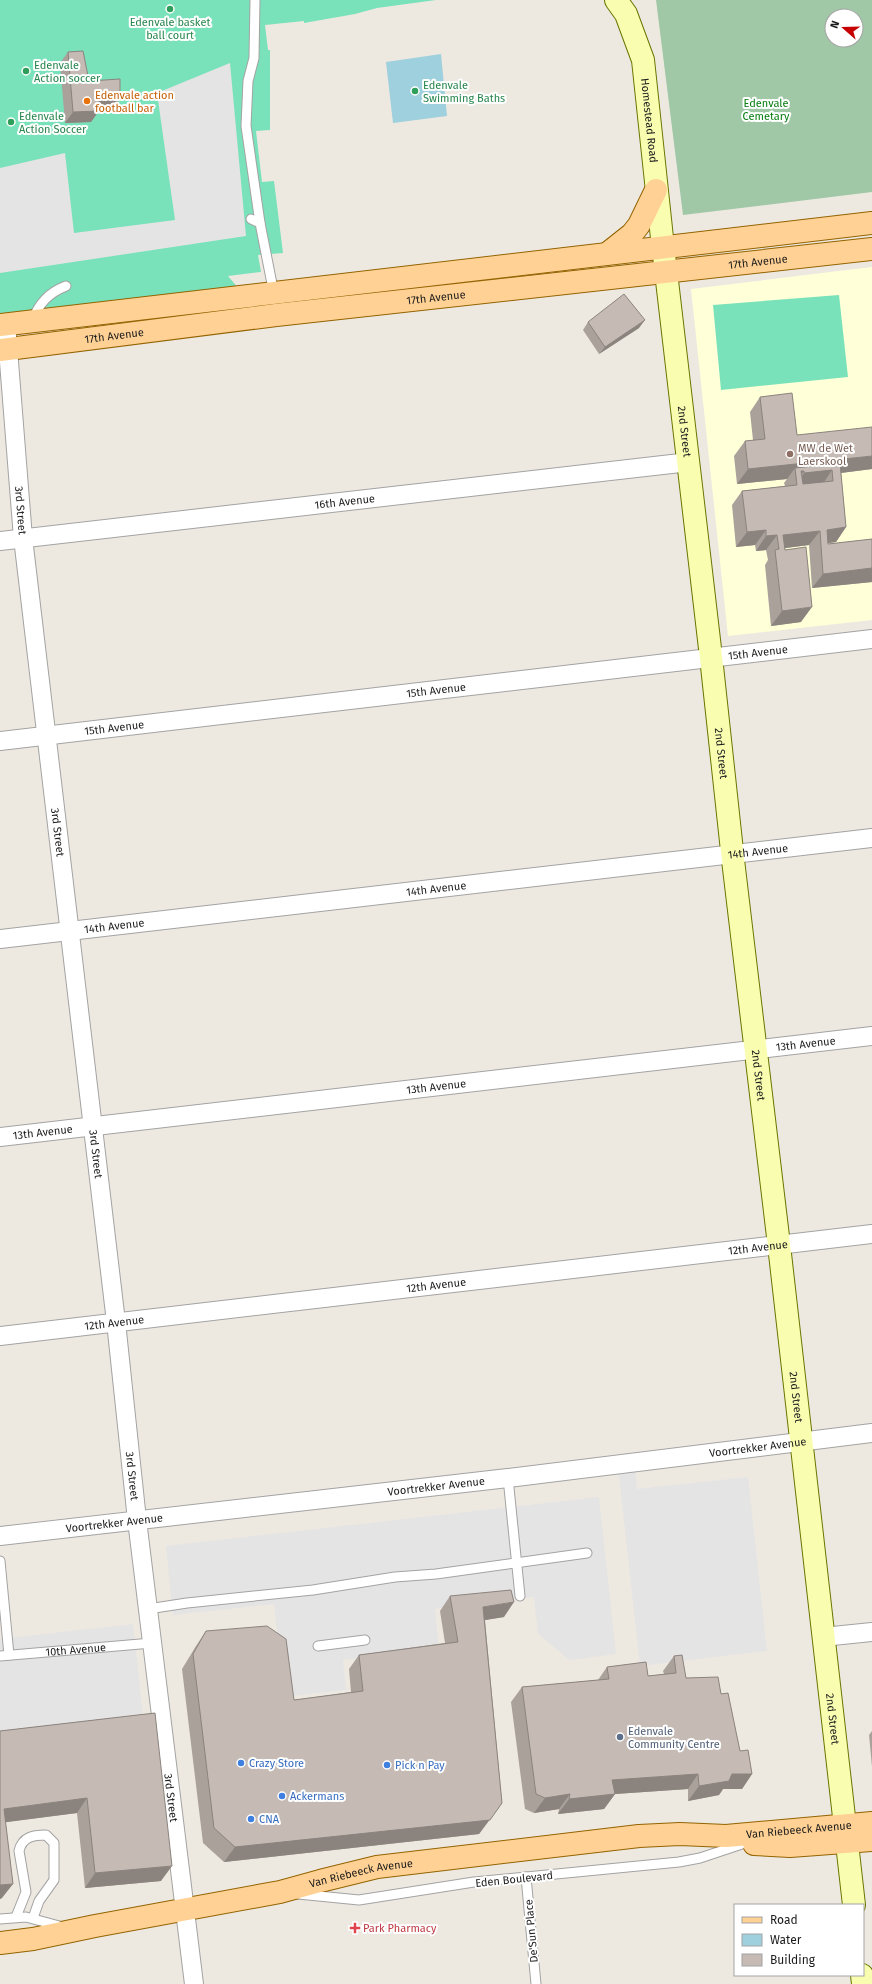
<svg xmlns="http://www.w3.org/2000/svg" width="872" height="1984" viewBox="0 0 872 1984" font-family="'Fira Sans',sans-serif">
	<style>
		.education { fill: #ffffd8 }
		.cemetery { fill: #a0c8a6; fill-rule: evenodd }
		.pitch { fill: #79e2ba }
		.parking { fill: #e4e4e4 }
		.water { fill: #9ed0de }
		.lines { fill: none; stroke-linecap: round; stroke-linejoin: round }
		.lane-casing { stroke: #a3a3a3; stroke-width: 11 }
		.street-casing { stroke: #a3a3a3; stroke-width: 20 }
		.secondary-casing { stroke: #687500; stroke-width: 24 }
		.primary-casing { stroke: #936300; stroke-width: 24 }
		.lane { stroke: #fff; stroke-width: 9 }
		.street { stroke: #fff; stroke-width: 18 }
		.secondary { stroke: #f9fdb0; stroke-width: 22 }
		.primary { stroke: #ffd194; stroke-width: 22 }
		.wall { fill: #aaa19b }
		.shaded-wall { fill: #8b837e }
		.building { fill: #c6bbb4; stroke: #8b837e; fill-rule: evenodd }
		.leisure-dot { fill: #2e9e5b; stroke: #fff; stroke-width: 1.5 }
		.food-dot { fill: #e8710a; stroke: #fff; stroke-width: 1.5 }
		.education-dot { fill: #8d6e63; stroke: #fff; stroke-width: 1.5 }
		.service-dot { fill: #5c6f8a; stroke: #fff; stroke-width: 1.5 }
		.shop-dot { fill: #3f7fe0; stroke: #fff; stroke-width: 1.5 }
		.health-dot { fill: #e0444e; stroke: #fff; stroke-width: 1.5 }
		.labels { text-anchor: middle; stroke-width: 4; stroke-linejoin: round; paint-order: stroke }
		.leisure-label { font-size: 11px; fill: #27864d; stroke: #fff; text-anchor: start }
		.food-label { font-size: 11px; fill: #c56008; stroke: #fff; text-anchor: start }
		.park-label { font-size: 11px; fill: #067e10; stroke: #fff }
		.street-label { font-size: 11px; fill: #1c1c1c; stroke: #fff }
		.education-label { font-size: 11px; fill: #785e54; stroke: #fff; text-anchor: start }
		.service-label { font-size: 11px; fill: #4e5e75; stroke: #fff; text-anchor: start }
		.shop-label { font-size: 11px; fill: #366cbe; stroke: #fff; text-anchor: start }
		.health-label { font-size: 11px; fill: #be3a42; stroke: #fff; text-anchor: start }
	</style>
	<rect width="100%" height="100%" fill="#eee9e0"/>
	<polygon class="education" points="872,267 872,620 728,636 691,289"/>
	<path class="cemetery" d="M656,0h216v192l-189,23zM832,16h24v24h-24z"/>
	<g class="pitch">
		<polygon points="0,0 436,0 377,8 355,14 304,23 304,21 265,25 268,50 270,50 270,130 256,131 262,182 274,181 283,253 258,255 261,272 228,276 239,289 0,314"/>
		<polygon points="839,295 848,377 721,390 713,305"/>
	</g>
	<g class="parking">
		<polygon points="230,63 246,236 0,273 0,168 65,153 74,233 175,220 157,93"/>
		<polygon points="635,1464 637,1489 748,1477 767,1651 640,1666 618,1466"/>
		<polygon points="599,1497 616,1654 569,1660 538,1634 534,1597 435,1609 439,1649 343,1660 346,1690 284,1697 274,1604 173,1615 166,1546"/>
		<polygon points="133,1624 144,1725 0,1741 0,1639"/>
	</g>
	<polygon class="water" points="441,54 447,116 393,123 386,62"/>
	<g class="lines">
		<g class="lane-casing">
			<g id="lane">
				<polyline points="255,0 254,58 248,81 246,126 260,223"/>
				<polyline points="251,219 260,223 274,294"/>
				<path d="M32,320c8,-17 16,-27 34,-34"/>
				<polyline points="508,1478 520,1596"/>
				<polyline points="0,1561 9,1655"/>
				<polyline points="148,1609 187,1603 313,1590 395,1577 436,1574 587,1553"/>
				<polyline points="318,1646 365,1640"/>
				<path id="s1" d="M0,1656l152,-13"/>
				<polyline points="526,1877 536,1984"/>
				<polyline points="298,1894 359,1900 474,1882 679,1862 700,1858 745,1843"/>
				<path d="M16,1917l10,-25 -7,-41c3,-14 14,-16 27,-16l8,8v37l-15,21 -6,17"/>
				<polyline points="0,1919 26,1917 63,1927"/>
			</g>
		</g>
		<g class="street-casing">
			<g id="street">
				<path id="s2" d="M6,324l17,214 93,784 21,198 57,464"/>
				<path id="s3" d="M0,541l689,-79"/>
				<path id="s4" d="M0,741l872,-102"/>
				<path id="s5" d="M0,939l872,-101"/>
				<path id="s6" d="M0,1137l872,-101"/>
				<path id="s7" d="M0,1336l872,-102"/>
				<path id="s8" d="M0,1536l508,-58 364,-45"/>
				<polyline points="823,1637 872,1632"/>
			</g>
		</g>
		<g class="secondary-casing">
			<g id="secondary">
				<path id="s9" d="M616,0l10,14 17,46 19,178 49,419 22,203 46,385 75,660"/>
				<polyline points="862,1975 863,1984"/>
			</g>
		</g>
		<g class="primary-casing">
			<g id="primary">
				<polyline points="608,253 632,234 639,225 656,190"/>
				<polyline points="0,325 872,223"/>
				<path id="s10" d="M0,350l276,-35 596,-66"/>
				<polyline points="754,1844 790,1846 872,1840"/>
				<path id="s11" d="M0,1943l33,-4 62,-13 185,-34 40,-11 57,-14 262,-31 41,-2 46,2 146,-13"/>
			</g>
		</g>
		<use href="#lane" class="lane"/>
		<use href="#street" class="street"/>
		<use href="#secondary" class="secondary"/>
		<use href="#primary" class="primary"/>
	</g>
	<g class="wall">
		<polygon points="68,52 89,81 120,99 112,110 99,110 91,122 65,123 60,63"/>
		<polygon points="588,322 639,328 599,354 583,330"/>
		<polygon points="760,397 797,435 872,469 841,473 846,527 836,542 828,543 828,544 872,539 872,582 812,588 809,545 785,548 801,622 771,626 765,565 768,560 766,550 756,551 755,545 736,547 732,505 742,491 785,486 784,483 787,479 737,484 734,456 745,441 753,440 750,412"/>
		<polygon points="450,1596 504,1617 485,1620 502,1803 479,1834 224,1862 203,1843 182,1669 196,1646 206,1631 294,1700 351,1692 349,1669 359,1655 445,1643 440,1611"/>
		<polygon points="674,1656 686,1678 721,1694 740,1751 752,1774 742,1789 723,1789 719,1795 688,1801 688,1789 615,1794 604,1809 558,1814 559,1809 534,1813 525,1809 511,1702 522,1687 598,1680 607,1667 648,1676 664,1674 663,1671"/>
		<polygon points="155,1713 161,1881 85,1888 77,1813 5,1822 2,1898 0,1899 0,1731"/>
		<polygon points="872,1731 872,1767 869,1735"/>
	</g>
	<g class="shaded-wall">
		<polygon points="99,99 120,99 112,110 91,110"/>
		<polygon points="99,111 91,122 65,123 73,112"/>
		<polygon points="645,320 639,328 599,354 605,347"/>
		<polygon points="872,456 872,469 832,474 832,470 822,485 797,485 804,473 804,471 796,481 795,468 787,479 737,484 748,469"/>
		<polygon points="846,527 836,542 821,544 827,530"/>
		<polygon points="766,530 755,545 736,547 747,532"/>
		<polygon points="820,531 809,545 778,549 783,535"/>
		<polygon points="777,535 766,550 756,551 766,536"/>
		<polygon points="872,568 872,582 812,588 823,574"/>
		<polygon points="812,607 801,622 771,626 782,611"/>
		<polygon points="514,1602 504,1617 473,1622 483,1607"/>
		<polygon points="698,1774 688,1789 615,1794 604,1809 558,1814 569,1799 612,1780"/>
		<polygon points="732,1774 752,1774 742,1789 723,1789 719,1795 688,1801 699,1786"/>
		<polygon points="570,1794 559,1809 534,1813 545,1798"/>
		<polygon points="87,1798 77,1813 0,1823 4,1809"/>
		<polygon points="502,1803 479,1834 224,1862 235,1847"/>
		<polygon points="172,1866 161,1881 85,1888 95,1873"/>
		<polygon points="13,1884 2,1898 0,1899 0,1885"/>
	</g>
	<g class="building">
		<polygon points="83,51 89,81 120,79 120,99 99,99 99,111 73,112 68,52"/>
		<polygon points="624,294 645,320 605,347 588,322"/>
		<polygon points="792,393 797,435 872,427 872,456 748,469 745,441 765,439 760,397"/>
		<path d="M840,463l6,64 -19,3 1,14 44,-5v29l-49,6 -3,-43 -37,4 2,15 21,-3 6,60 -30,4 -7,-61 4,-1 -2,-14 -11,1v-6l-19,2 -5,-41 55,-6 -2,-17zM832,470l1,11 -30,3 -2,-13h3v2z"/>
		<polygon points="511,1590 514,1602 483,1607 502,1803 490,1820 235,1847 214,1828 193,1654 206,1631 267,1626 286,1639 294,1700 363,1691 359,1655 458,1642 450,1596"/>
		<polygon points="682,1655 686,1678 718,1677 721,1694 728,1693 740,1751 748,1750 752,1774 732,1774 729,1781 699,1786 698,1774 612,1780 615,1794 569,1799 570,1794 545,1798 536,1794 522,1687 609,1679 607,1667 646,1662 648,1676 676,1673 674,1656"/>
		<polygon points="155,1713 172,1866 95,1873 87,1798 4,1809 13,1884 0,1885 0,1731"/>
	</g>
	<g class="leisure-dot">
		<circle cx="170" cy="9" r="4"/>
		<circle cx="26" cy="71" r="4"/>
		<circle cx="415" cy="91" r="4"/>
		<circle cx="11" cy="122" r="4"/>
	</g>
	<circle class="food-dot" cx="87" cy="101" r="4"/>
	<circle class="education-dot" cx="790" cy="454" r="4"/>
	<circle class="service-dot" cx="620" cy="1737" r="4"/>
	<g class="shop-dot">
		<circle cx="241" cy="1763" r="4"/>
		<circle cx="387" cy="1765" r="4"/>
		<circle cx="282" cy="1796" r="4"/>
		<circle cx="251" cy="1819" r="4"/>
	</g>
	<path class="health-dot" d="M353 1922h4v4h4v4h-4v4h-4v-4h-4v-4h4z"/>
	<g class="labels">
		<g class="leisure-label">
			<text x="170" y="26" text-anchor="middle">Edenvale basket<tspan x="170" dy="13">ball court</tspan></text>
			<text x="34" y="69">Edenvale<tspan x="34" dy="13">Action soccer</tspan></text>
			<text x="423" y="89">Edenvale<tspan x="423" dy="13">Swimming Baths</tspan></text>
			<text x="19" y="120">Edenvale<tspan x="19" dy="13">Action Soccer</tspan></text>
		</g>
		<g class="food-label">
			<text x="95" y="99">Edenvale action<tspan x="95" dy="13">football bar</tspan></text>
		</g>
		<g class="park-label">
			<text x="766" y="107">Edenvale<tspan x="766" dy="13">Cemetary</tspan></text>
		</g>
		<g class="street-label">
			<text dy="4" stroke="none"><textPath href="#s9" startOffset="127">Homestead Road</textPath></text>
			<text dy="4" stroke="none"><textPath href="#s10" startOffset="763">17th Avenue</textPath></text>
			<text dy="4" stroke="none"><textPath href="#s10" startOffset="439">17th Avenue</textPath></text>
			<text dy="4" stroke="none"><textPath href="#s10" startOffset="115">17th Avenue</textPath></text>
			<text dy="4" stroke="none"><textPath href="#s9" startOffset="440">2nd Street</textPath></text>
			<text dy="4" stroke="none"><textPath href="#s3" startOffset="347">16th Avenue</textPath></text>
			<text dy="4" stroke="none"><textPath href="#s2" startOffset="187">3rd Street</textPath></text>
			<text dy="4" stroke="none"><textPath href="#s4" startOffset="763">15th Avenue</textPath></text>
			<text dy="4" stroke="none"><textPath href="#s4" startOffset="439">15th Avenue</textPath></text>
			<text dy="4" stroke="none"><textPath href="#s4" startOffset="115">15th Avenue</textPath></text>
			<text dy="4" stroke="none"><textPath href="#s9" startOffset="764">2nd Street</textPath></text>
			<text dy="4" stroke="none"><textPath href="#s2" startOffset="511">3rd Street</textPath></text>
			<text dy="4" stroke="none"><textPath href="#s5" startOffset="763">14th Avenue</textPath></text>
			<text dy="4" stroke="none"><textPath href="#s5" startOffset="439">14th Avenue</textPath></text>
			<text dy="4" stroke="none"><textPath href="#s5" startOffset="115">14th Avenue</textPath></text>
			<text dy="4" stroke="none"><textPath href="#s6" startOffset="811">13th Avenue</textPath></text>
			<text dy="4" stroke="none"><textPath href="#s9" startOffset="1088">2nd Street</textPath></text>
			<text dy="4" stroke="none"><textPath href="#s6" startOffset="439">13th Avenue</textPath></text>
			<text dy="4" stroke="none"><textPath href="#s6" startOffset="43">13th Avenue</textPath></text>
			<text dy="4" stroke="none"><textPath href="#s2" startOffset="835">3rd Street</textPath></text>
			<text dy="4" stroke="none"><textPath href="#s7" startOffset="763">12th Avenue</textPath></text>
			<text dy="4" stroke="none"><textPath href="#s7" startOffset="439">12th Avenue</textPath></text>
			<text dy="4" stroke="none"><textPath href="#s7" startOffset="115">12th Avenue</textPath></text>
			<text dy="4" stroke="none"><textPath href="#s9" startOffset="1412">2nd Street</textPath></text>
			<text dy="4" stroke="none"><textPath href="#s8" startOffset="763">Voortrekker Avenue</textPath></text>
			<text dy="4" stroke="none"><textPath href="#s2" startOffset="1159">3rd Street</textPath></text>
			<text dy="4" stroke="none"><textPath href="#s8" startOffset="439">Voortrekker Avenue</textPath></text>
			<text dy="4" stroke="none"><textPath href="#s8" startOffset="115">Voortrekker Avenue</textPath></text>
			<text dy="4" stroke="none"><textPath href="#s1" startOffset="76">10th Avenue</textPath></text>
			<text dy="4" stroke="none"><textPath href="#s9" startOffset="1736">2nd Street</textPath></text>
			<text dy="4" stroke="none"><textPath href="#s2" startOffset="1483">3rd Street</textPath></text>
			<text dy="4" stroke="none"><textPath href="#s11" startOffset="809">Van Riebeeck Avenue</textPath></text>
			<text dy="4" stroke="none"><textPath href="#s11" startOffset="368">Van Riebeeck Avenue</textPath></text>
			<text transform="translate(514 1879) rotate(-6)" y="4">Eden Boulevard</text>
			<text transform="translate(531 1931) rotate(-95)" y="4">De'Sun Place</text>
		</g>
		<g class="education-label">
			<text x="798" y="452">MW de Wet<tspan x="798" dy="13">Laerskool</tspan></text>
		</g>
		<g class="service-label">
			<text x="628" y="1735">Edenvale<tspan x="628" dy="13">Community Centre</tspan></text>
		</g>
		<g class="shop-label">
			<text x="249" y="1767">Crazy Store</text>
			<text x="395" y="1769">Pick n Pay</text>
			<text x="290" y="1800">Ackermans</text>
			<text x="259" y="1823">CNA</text>
		</g>
		<g class="health-label">
			<text x="363" y="1932">Park Pharmacy</text>
		</g>
	</g>
	<rect x="734" y="1904" width="130" height="72" fill="#ffffff" stroke="#a4a4a4"/>
	<rect x="742" y="1917" width="20" height="6" fill="#ffd194" stroke="#a4a4a4"/>
	<text x="770" y="1924" font-size="12" fill="#1c1c1c">Road</text>
	<rect x="742" y="1934" width="20" height="12" fill="#9ed0de" stroke="#a4a4a4"/>
	<text x="770" y="1944" font-size="12" fill="#1c1c1c">Water</text>
	<rect x="742" y="1954" width="20" height="12" fill="#c6bbb4" stroke="#a4a4a4"/>
	<text x="770" y="1964" font-size="12" fill="#1c1c1c">Building</text>
	<g transform="translate(844 28) rotate(290)"><circle r="19" fill="#ffffff" stroke="#a4a4a4"/>
	<path d="M0-3L7 15L0 10L-7 15Z" fill="#c70000"/>
	<text y="-6" font-size="11" font-weight="bold" text-anchor="middle" fill="#1c1c1c">N</text>
	</g>
</svg>
